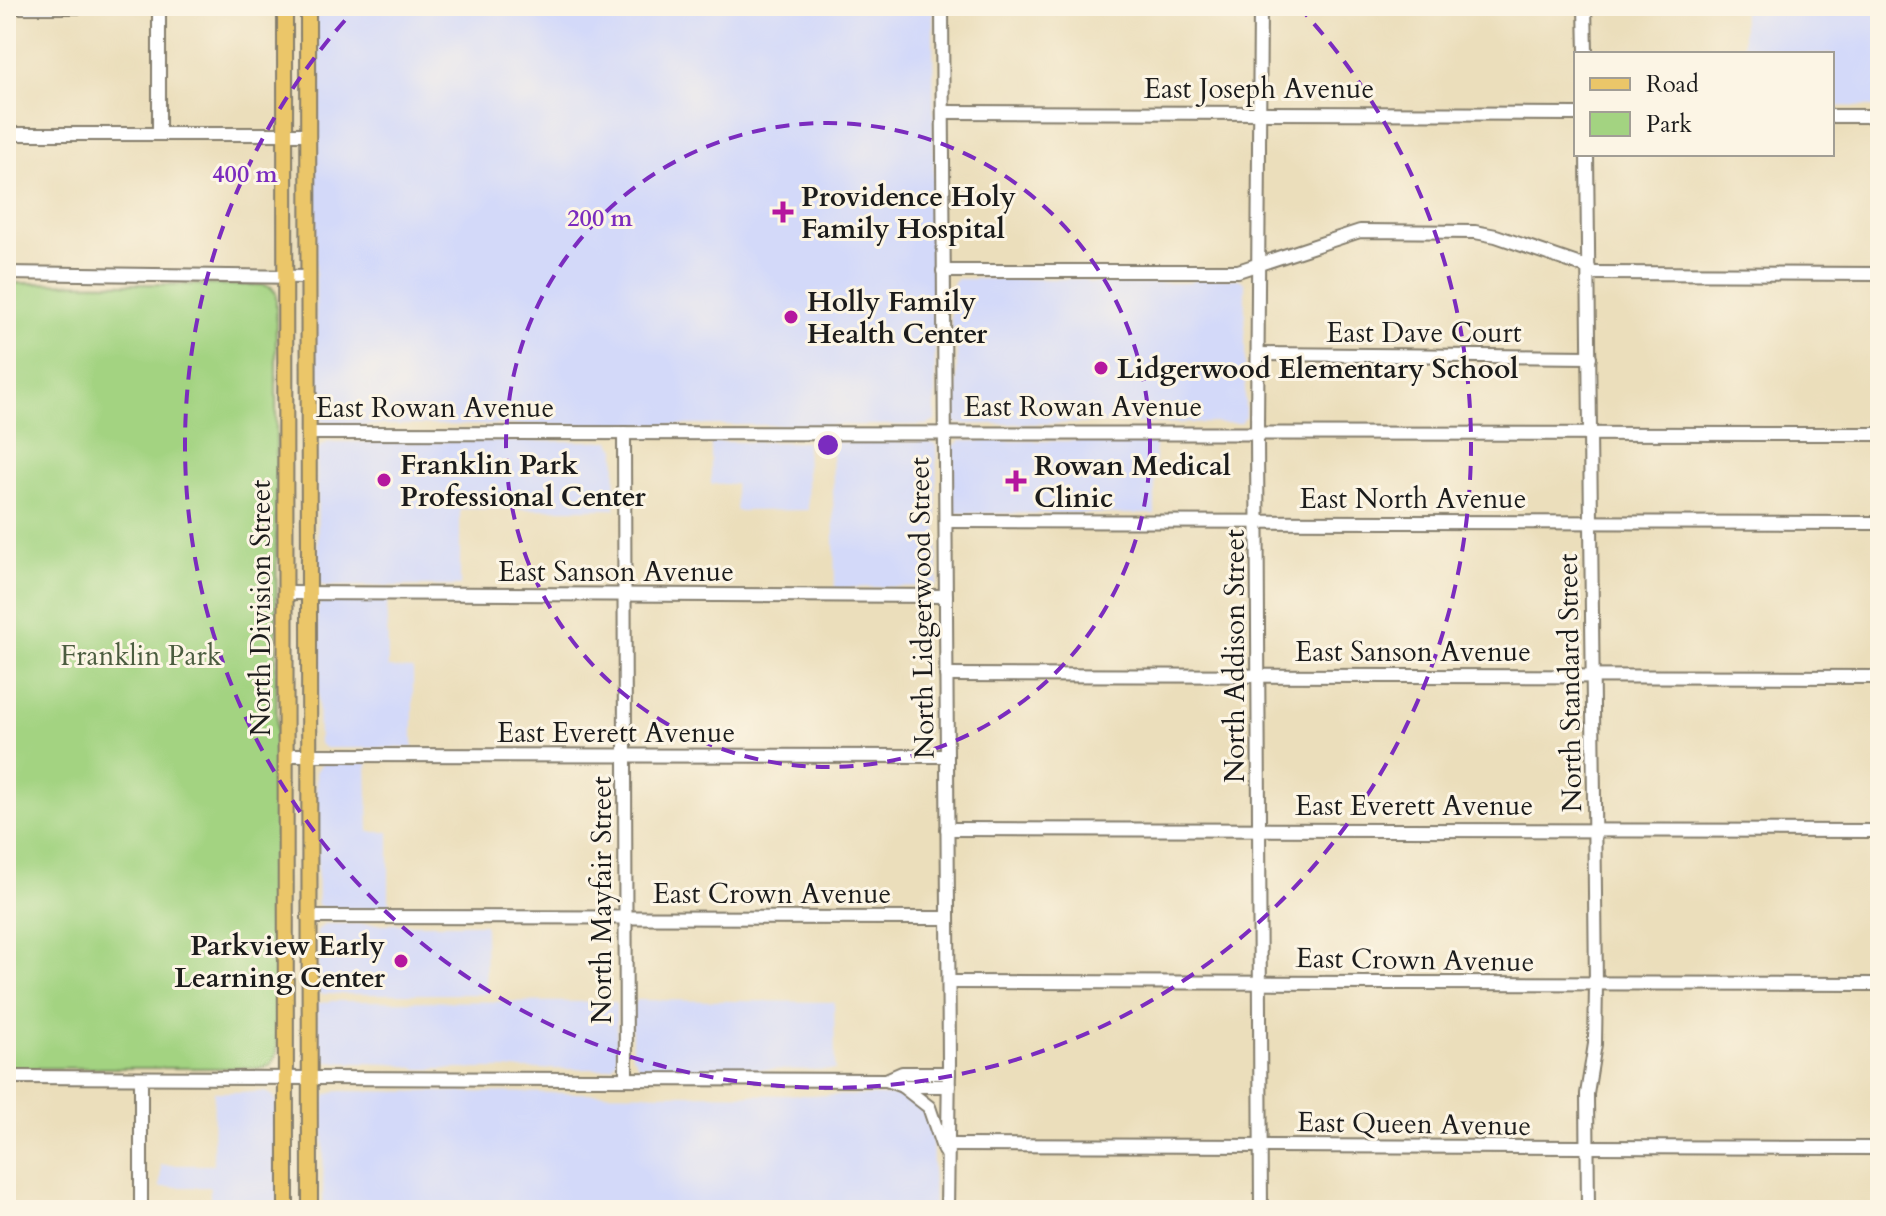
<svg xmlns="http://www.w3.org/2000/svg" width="1886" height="1216" viewBox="0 0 1886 1216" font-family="Cardo,serif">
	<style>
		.built { fill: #d3d9f9 }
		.green { fill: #a3d381; stroke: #60784e; stroke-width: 2 }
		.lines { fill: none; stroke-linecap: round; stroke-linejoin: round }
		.minor-casing { stroke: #847d6c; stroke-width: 16 }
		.major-casing { stroke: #847d6c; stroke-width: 18 }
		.minor { stroke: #fff; stroke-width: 12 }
		.major { stroke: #ebc669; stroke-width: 14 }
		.ring { fill: none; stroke: #7b2cbf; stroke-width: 4; stroke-dasharray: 14 10 }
		.poi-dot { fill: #b5179e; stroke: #fcf5e5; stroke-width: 3 }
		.labels { text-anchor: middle; stroke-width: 6; stroke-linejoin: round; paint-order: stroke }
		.street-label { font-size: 28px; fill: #1c1c1c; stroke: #fcf5e5 }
		.poi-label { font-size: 28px; font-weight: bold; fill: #1c1c1c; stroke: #fcf5e5; text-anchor: start }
		.park-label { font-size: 28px; fill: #4b5c3f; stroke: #fcf5e5 }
		.centre { fill: #7b2cbf; stroke: #fcf5e5; stroke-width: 4 }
		.ring-label { font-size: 24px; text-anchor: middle; font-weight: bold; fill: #7b2cbf; stroke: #fcf5e5; stroke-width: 6; stroke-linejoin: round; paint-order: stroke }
	</style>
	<rect width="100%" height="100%" fill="#fcf5e5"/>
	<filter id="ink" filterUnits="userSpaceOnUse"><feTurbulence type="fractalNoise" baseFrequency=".0125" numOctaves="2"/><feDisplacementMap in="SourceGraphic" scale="16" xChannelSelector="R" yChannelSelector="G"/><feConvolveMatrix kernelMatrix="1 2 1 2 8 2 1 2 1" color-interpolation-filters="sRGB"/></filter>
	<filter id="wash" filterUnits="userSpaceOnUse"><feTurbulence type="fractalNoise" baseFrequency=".006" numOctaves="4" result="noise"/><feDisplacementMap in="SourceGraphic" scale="32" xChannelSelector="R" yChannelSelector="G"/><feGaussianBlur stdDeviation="1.8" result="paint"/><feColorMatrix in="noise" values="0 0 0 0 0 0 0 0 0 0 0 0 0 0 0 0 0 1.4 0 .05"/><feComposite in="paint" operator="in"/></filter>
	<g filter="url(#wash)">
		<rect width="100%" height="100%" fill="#ebdebb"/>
		<g class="built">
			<polygon points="316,6 933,6 935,421 927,425 333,425 321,421 316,411"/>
			<polygon points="1743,6 1880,6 1880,107 1832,106 1832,54 1743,54"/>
			<polygon points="1198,278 1239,279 1245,283 1245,418 1241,423 958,424 953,421 951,412 957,397 957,339 951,325 951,289 956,279 1083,279 1090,283 1189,283"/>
			<polygon points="610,441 616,449 615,509 460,509 460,586 324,586 318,581 317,455 320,447 328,442"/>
			<polygon points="960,441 1155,441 1155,514 956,513 952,507 951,448"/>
			<polygon points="711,442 806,442 808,510 736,511 735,484 711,484"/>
			<polygon points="832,442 929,442 936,445 938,581 936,586 835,588"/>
			<polygon points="325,601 387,601 388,668 413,669 413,748 325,748 319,743 317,610 321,602"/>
			<polygon points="323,762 367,762 369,832 389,832 389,909 327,909 318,905 316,772"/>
			<polygon points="324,924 485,924 486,994 319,994 317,931"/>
			<polygon points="636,1000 834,1002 835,1070 640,1068 632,1055 632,1006"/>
			<polygon points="331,1001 616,1002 617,1059 613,1066 604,1069 420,1069 395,1064 327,1062 318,1055 317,1004"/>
			<polygon points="337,1091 904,1096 922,1104 932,1124 934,1210 323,1210 324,1103 327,1095"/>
			<polygon points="214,1092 266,1092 274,1097 277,1105 277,1210 210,1210 210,1187 160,1187 161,1165 213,1165"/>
		</g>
		<polygon class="green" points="6,283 264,285 271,287 276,293 277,1052 273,1063 263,1068 6,1068"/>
	</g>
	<g filter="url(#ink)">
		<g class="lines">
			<g class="minor-casing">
				<g id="minor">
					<polyline points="159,6 159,134"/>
					<polyline points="942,6 949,1063 947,1210"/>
					<polyline points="1260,6 1257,432 1261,1210"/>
					<polyline points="1585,6 1586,54"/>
					<polyline points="6,7 159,7"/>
					<polyline points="943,112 1576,114"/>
					<polyline points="1832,116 1880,116"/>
					<polyline points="6,134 308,134"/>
					<polyline points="1587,154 1596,985 1595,1044 1587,1094 1588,1210"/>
					<polyline points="943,271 1238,271 1360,231 1475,232 1496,236 1589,268"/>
					<polyline points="6,273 308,277"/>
					<polyline points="1589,273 1880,274"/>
					<polyline points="1258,354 1590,357"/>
					<polyline points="308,433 1880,434"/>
					<polyline points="624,433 626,1079"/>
					<polyline points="946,521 1880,523"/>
					<polyline points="286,593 946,596"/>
					<polyline points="946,675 1880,677"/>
					<polyline points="286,755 947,756"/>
					<polyline points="947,829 1880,831"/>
					<polyline points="308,917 948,918"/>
					<polyline points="949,982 1880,984"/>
					<polyline points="6,1077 886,1080 902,1086 949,1086"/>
					<polyline points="886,1080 902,1073 949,1073"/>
					<polyline points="902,1086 929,1107 944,1151"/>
					<polyline points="948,1145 1880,1148"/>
					<polyline points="141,1210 141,1078"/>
				</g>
			</g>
			<g class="major-casing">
				<g id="major">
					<polyline points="285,6 286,1210"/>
					<polyline points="308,6 310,1210"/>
				</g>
			</g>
			<use href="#minor" class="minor"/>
			<use href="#major" class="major"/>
		</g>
	</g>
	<g class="ring">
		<circle cx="828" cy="445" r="322"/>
		<path d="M1298 6A643 643 0 1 1 358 6"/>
	</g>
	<g class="poi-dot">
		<path d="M779 200h8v8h8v8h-8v8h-8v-8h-8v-8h8z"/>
		<circle cx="791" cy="317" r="8"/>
		<circle cx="1101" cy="368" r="8"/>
		<circle cx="384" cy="480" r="8"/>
		<path d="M1012 469h8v8h8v8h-8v8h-8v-8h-8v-8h8z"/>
		<circle cx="401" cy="961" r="8"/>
	</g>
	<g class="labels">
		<g class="street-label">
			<text x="1259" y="98">East Joseph Avenue</text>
			<text x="1424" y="342">East Dave Court</text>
			<text x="1083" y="416">East Rowan Avenue</text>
			<text x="435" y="417">East Rowan Avenue</text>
			<text x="1413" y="508">East North Avenue</text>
			<text x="616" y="581">East Sanson Avenue</text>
			<text transform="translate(260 608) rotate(-90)" y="10">North Division Street</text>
			<text transform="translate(921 608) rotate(-91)" y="10">North Lidgerwood Street</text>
			<text x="1413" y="661">East Sanson Avenue</text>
			<text transform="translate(1234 656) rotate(-90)" y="10">North Addison Street</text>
			<text transform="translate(1569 683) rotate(-91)" y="10">North Standard Street</text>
			<text x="616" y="742">East Everett Avenue</text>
			<text x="1414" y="815">East Everett Avenue</text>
			<text x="772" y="903">East Crown Avenue</text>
			<text transform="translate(601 900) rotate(-90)" y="10">North Mayfair Street</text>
			<text transform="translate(1415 959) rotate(1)" y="10">East Crown Avenue</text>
			<text transform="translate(1414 1123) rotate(1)" y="10">East Queen Avenue</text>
		</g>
		<g class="poi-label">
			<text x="801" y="206">Providence Holy<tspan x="801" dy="32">Family Hospital</tspan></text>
			<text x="807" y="311">Holly Family<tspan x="807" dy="32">Health Center</tspan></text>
			<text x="1117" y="378">Lidgerwood Elementary School</text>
			<text x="400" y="474">Franklin Park<tspan x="400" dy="32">Professional Center</tspan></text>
			<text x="1034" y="475">Rowan Medical<tspan x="1034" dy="32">Clinic</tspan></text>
			<text x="385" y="955" text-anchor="end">Parkview Early<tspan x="385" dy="32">Learning Center</tspan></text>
		</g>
		<g class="park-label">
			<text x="141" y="665">Franklin Park</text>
		</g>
	</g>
	<circle cx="828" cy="445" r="12" class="centre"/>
	<g class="ring-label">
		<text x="245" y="182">400 m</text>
		<text x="600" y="226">200 m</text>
	</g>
	<rect width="1886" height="1216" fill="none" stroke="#fcf5e5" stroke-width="32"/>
	<rect x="1574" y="52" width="260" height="104" fill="#fcf5e5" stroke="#a29e95" stroke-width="2"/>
	<rect x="1590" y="78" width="40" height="12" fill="#ebc669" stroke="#a29e95" stroke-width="2"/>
	<text x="1646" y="92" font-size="24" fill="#1c1c1c">Road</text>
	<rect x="1590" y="112" width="40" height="24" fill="#a3d381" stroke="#a29e95" stroke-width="2"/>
	<text x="1646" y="132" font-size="24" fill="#1c1c1c">Park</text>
</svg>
